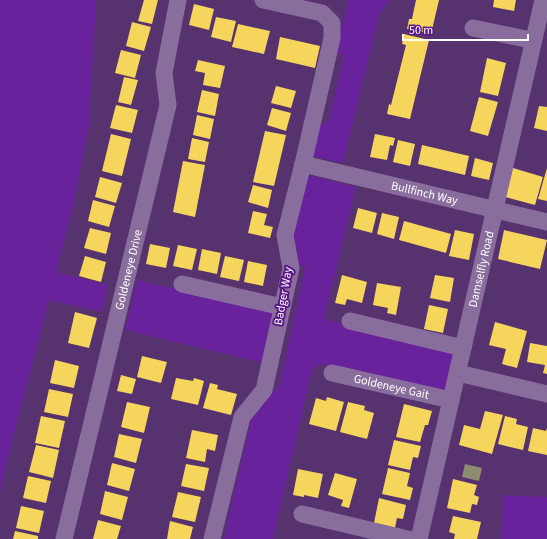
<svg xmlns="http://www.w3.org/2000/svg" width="547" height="539" viewBox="0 0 547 539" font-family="'Source Sans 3',sans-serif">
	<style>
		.green { fill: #68229b }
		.homes { fill: #f6d55c }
		.industry { fill: #8c8c6e }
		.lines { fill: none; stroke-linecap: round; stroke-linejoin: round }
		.minor { stroke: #896e9d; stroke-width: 17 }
		.labels { text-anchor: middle; stroke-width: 4; stroke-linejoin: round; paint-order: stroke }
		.street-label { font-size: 12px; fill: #fff; stroke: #5b1889 }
	</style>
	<rect width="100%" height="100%" fill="#56326f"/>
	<g class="green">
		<polygon points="0,0 96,0 89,126 74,202 56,272 108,285 102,312 49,300 8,457 0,494"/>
		<polygon points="348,0 391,0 380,12 343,163 312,156 319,126 329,120 344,55 336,53"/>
		<polygon points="307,175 356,187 324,319 454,350 444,393 321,364 312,370 273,539 224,539 251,419 280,384 305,267 298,266 293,238"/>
		<polygon points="137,280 275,313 263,363 125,330"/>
		<polygon points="503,495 547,497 547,539 502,539"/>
	</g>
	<g class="homes">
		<polygon points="144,0 158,0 152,24 138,21"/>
		<polygon points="416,0 439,0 431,34 407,29 409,19 412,19"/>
		<polygon points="494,0 516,0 514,11 493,7"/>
		<polygon points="194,4 214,9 209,30 189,25"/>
		<polygon points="216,17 236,21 231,42 211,37"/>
		<polygon points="132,22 151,27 144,51 126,46"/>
		<polygon points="238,24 270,31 264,54 232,47"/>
		<polygon points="404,34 429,40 410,119 387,114 389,104 391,105 406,45 402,44"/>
		<polygon points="280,37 320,46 315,68 276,59"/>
		<polygon points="121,50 141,55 135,78 115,73"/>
		<polygon points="487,58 506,63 498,96 480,92"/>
		<polygon points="198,60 225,66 220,88 203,85 205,73 195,71"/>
		<polygon points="124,77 138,80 131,105 118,102"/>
		<polygon points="276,86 296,91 291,108 271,103"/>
		<polygon points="202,90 219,94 215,116 197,112"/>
		<polygon points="479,97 498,102 488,136 470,131"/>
		<polygon points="116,105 138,110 132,133 110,128"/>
		<polygon points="539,106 547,107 547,131 534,128"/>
		<polygon points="272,108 291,113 286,131 267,125"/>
		<polygon points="197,115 214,119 210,139 193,135"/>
		<polygon points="265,131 286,135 274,186 253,182"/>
		<polygon points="111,134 131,139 122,176 102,171"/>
		<polygon points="375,134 395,138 393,146 390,145 387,160 370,157"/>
		<polygon points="192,138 209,142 205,162 188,159"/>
		<polygon points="398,140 415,144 410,166 393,162"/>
		<polygon points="422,145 469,156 465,175 418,164"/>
		<polygon points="475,158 493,163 489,180 471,176"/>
		<polygon points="183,161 205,165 195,217 173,212"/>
		<polygon points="513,168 543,177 535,205 505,197"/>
		<polygon points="547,168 547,201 538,199"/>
		<polygon points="100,177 122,183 116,203 95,197"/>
		<polygon points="253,185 272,190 268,208 248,202"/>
		<polygon points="93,200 115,206 109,227 88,221"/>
		<polygon points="358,208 377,213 372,233 353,228"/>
		<polygon points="253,211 267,214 264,225 273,227 270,238 248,233"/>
		<polygon points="382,213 399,217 394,239 377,234"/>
		<polygon points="404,221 451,234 446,253 399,240"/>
		<polygon points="90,228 111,233 106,254 84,248"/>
		<polygon points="455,230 474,234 469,260 449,256"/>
		<polygon points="504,230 547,240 540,269 498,259"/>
		<polygon points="150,244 170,248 166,268 146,264"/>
		<polygon points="178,245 197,249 192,270 173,266"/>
		<polygon points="202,249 221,253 217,274 198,270"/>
		<polygon points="85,256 106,262 101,282 79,276"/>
		<polygon points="225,256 244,260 239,281 220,277"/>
		<polygon points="248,261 267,265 263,286 244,282"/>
		<polygon points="342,275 367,282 362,303 347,299 345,305 335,303"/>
		<polygon points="435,275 454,278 450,302 430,298"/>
		<polygon points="377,283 401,287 396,315 387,313 388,308 373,305"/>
		<polygon points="429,305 448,309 443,333 424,329"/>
		<polygon points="75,312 97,318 89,348 68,343"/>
		<polygon points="495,322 527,331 517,368 502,364 506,349 489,345"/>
		<polygon points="530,343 547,346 547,374 543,373 545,365 527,362"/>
		<polygon points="142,356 167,362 161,383 137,377"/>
		<polygon points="55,360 79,366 74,388 50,383"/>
		<polygon points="121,375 136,379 132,394 117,391"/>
		<polygon points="176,378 193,381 194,378 204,381 198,405 171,399"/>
		<polygon points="210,383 218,385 217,389 237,394 231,415 203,408"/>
		<polygon points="49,389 73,394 68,417 44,412"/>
		<polygon points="327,397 344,402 336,431 309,424 316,398 326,401"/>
		<polygon points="127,402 150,407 144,433 121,427"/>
		<polygon points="348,402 365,406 364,410 374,413 367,439 340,432"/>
		<polygon points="404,404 432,411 428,425 425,425 420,442 396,437"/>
		<polygon points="485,411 503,415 492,454 459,445 464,425 480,429"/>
		<polygon points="41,416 65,421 59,448 35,443"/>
		<polygon points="505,416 517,419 516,424 528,427 523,450 498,444"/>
		<polygon points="533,428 546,431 547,428 547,455 528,451"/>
		<polygon points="192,430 218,435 215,451 207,449 205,462 186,458"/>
		<polygon points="119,434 142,439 136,463 114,457"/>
		<polygon points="394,440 421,446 418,458 413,457 410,470 388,465"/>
		<polygon points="36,445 59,450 53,478 29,472"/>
		<polygon points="112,463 135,469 129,491 107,485"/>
		<polygon points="186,464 209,468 204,491 181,486"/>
		<polygon points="388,468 410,473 407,486 413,488 410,500 382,494"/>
		<polygon points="298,469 323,474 318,498 304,495 304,497 293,495"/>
		<polygon points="335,473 357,479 349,508 341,506 343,500 328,495"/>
		<polygon points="28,476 51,481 46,503 23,498"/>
		<polygon points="453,479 477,485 474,495 479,497 477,505 472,504 470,513 447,508"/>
		<polygon points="105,491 128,497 122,520 100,514"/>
		<polygon points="178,492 201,497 195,522 172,517"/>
		<polygon points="379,498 406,505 403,519 397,518 395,528 374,523"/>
		<polygon points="21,506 44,511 39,533 16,528"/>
		<polygon points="453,516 481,522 477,539 454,539 455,534 449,532"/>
		<polygon points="98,520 121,526 117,539 93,539"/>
		<polygon points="170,521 193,527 190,539 167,539"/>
		<polygon points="15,531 38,536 38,539 13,539"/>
	</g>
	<polygon class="industry" points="465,464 482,468 479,481 462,477"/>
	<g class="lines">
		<g class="minor">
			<polyline points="473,28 531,40 534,39"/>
			<path id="s1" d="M303,164l244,58"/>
			<polyline points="182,284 282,307"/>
			<polyline points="350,321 463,348"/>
			<path id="s2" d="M332,373l119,27"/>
			<polyline points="458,373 547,394"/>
			<polyline points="302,514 408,539"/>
			<path id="s3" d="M64,539l104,-434 -4,-32 14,-73"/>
			<polyline points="212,539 242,417 264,390 291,268 285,235 303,164 332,38 332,23 322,13 263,0"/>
			<path id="s4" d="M419,539l124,-539"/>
		</g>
	</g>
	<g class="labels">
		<g class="street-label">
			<text dy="4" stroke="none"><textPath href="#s1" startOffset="125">Bullfinch Way</textPath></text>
			<text dy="4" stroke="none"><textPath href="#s4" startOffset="277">Damselfly Road</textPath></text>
			<text dy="4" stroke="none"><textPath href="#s3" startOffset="277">Goldeneye Drive</textPath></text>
			<text transform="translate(283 296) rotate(-80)" y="4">Badger Way</text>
			<text dy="4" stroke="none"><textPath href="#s2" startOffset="61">Goldeneye Gait</textPath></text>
		</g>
	</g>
	<path d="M403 34v6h125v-6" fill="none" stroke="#ffffff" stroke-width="2"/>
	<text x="409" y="34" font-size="12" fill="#ffffff" stroke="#5b1889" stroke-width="3" paint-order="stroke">50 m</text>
</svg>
